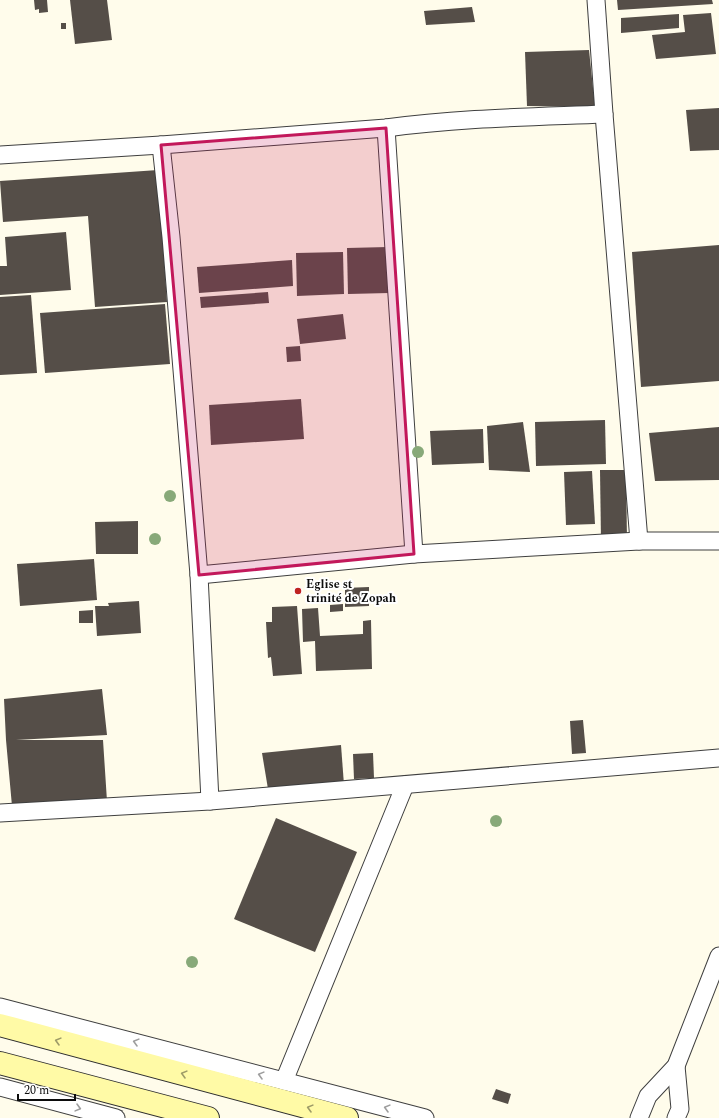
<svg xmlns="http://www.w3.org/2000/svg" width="719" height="1118" viewBox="0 0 719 1118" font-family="Spectral,serif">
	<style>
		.building { fill: #554e48 }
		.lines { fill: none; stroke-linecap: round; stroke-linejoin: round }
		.minor-casing { stroke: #3f3f3f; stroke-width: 19 }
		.secondary-casing { stroke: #2e2e2e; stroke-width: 24 }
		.minor { stroke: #fff; stroke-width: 17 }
		.secondary { stroke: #fffaa6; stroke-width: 22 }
		.tree { fill: #88a979 }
		.oneway { stroke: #9e9b68 }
		.oneway2 { stroke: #9e9e9e }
		.marked { fill: #c2185b; fill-opacity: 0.2; stroke: #c2185b; stroke-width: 3; stroke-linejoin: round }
		.poi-dot { fill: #bf2321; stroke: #fff; stroke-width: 1.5 }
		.labels { text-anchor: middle; stroke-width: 4; stroke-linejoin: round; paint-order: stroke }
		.poi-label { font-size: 12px; font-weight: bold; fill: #0c0c0c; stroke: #fff; text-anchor: start }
	</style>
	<rect width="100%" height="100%" fill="#fffceb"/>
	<g class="building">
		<polygon points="34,0 47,0 48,12 39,13 39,9 35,10"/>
		<polygon points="70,0 107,0 112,40 75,44"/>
		<polygon points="617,0 712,0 713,4 618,10"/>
		<polygon points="472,7 475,22 426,25 424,11"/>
		<polygon points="711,13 716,54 656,59 652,35 685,32 683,15"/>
		<polygon points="679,14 679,28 621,33 621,18"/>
		<rect x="61" y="23" width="5" height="6"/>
		<polygon points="589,50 595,107 527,106 525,52"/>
		<polygon points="719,108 719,150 690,151 686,110"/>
		<polygon points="158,170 167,302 95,307 88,216 3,222 0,181"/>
		<polygon points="66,232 71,290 0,295 0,266 7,266 5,237"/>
		<polygon points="719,245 719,381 641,387 632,252"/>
		<polygon points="388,247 389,293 348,294 347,248"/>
		<polygon points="343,252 344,294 297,296 296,253"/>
		<polygon points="292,260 293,286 199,293 197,267"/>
		<polygon points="268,292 269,303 201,308 200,297"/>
		<polygon points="31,295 37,373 0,375 0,297"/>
		<polygon points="165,304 170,364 45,373 40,313"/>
		<polygon points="343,314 346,339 300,344 297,319"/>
		<polygon points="300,346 301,361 287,362 286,347"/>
		<polygon points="301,399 304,439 211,445 209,405"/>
		<polygon points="605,420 606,464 536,466 535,422"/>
		<polygon points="523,422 530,472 489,470 487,426"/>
		<polygon points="719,427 719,480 655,481 649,433"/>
		<polygon points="483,429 484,463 432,465 430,431"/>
		<polygon points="600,470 626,470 627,540 601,540"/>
		<polygon points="592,471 595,524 566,525 564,472"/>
		<polygon points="138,521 138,554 96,554 95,522"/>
		<polygon points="94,559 97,600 20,606 17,564"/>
		<polygon points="369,587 369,606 345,607 345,588"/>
		<polygon points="139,601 141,633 97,636 95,606 109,606 108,603"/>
		<polygon points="343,604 343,611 330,612 330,605"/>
		<polygon points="297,606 302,674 273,676 271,657 268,658 266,622 272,622 272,607"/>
		<polygon points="318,608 320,636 363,634 363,621 371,620 372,669 316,671 315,641 303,642 302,609"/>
		<polygon points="93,610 93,623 79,623 79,611"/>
		<polygon points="102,689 107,735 16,740 103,740 107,801 12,806 6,740 4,699"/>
		<polygon points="583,720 586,753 572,754 570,721"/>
		<polygon points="341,745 344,785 268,789 262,753"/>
		<polygon points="373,753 374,778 354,779 353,754"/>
		<polygon points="276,818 357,852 315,952 234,919"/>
		<polygon points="496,1089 511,1094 508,1104 492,1099"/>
	</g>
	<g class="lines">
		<g class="minor-casing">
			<g id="minor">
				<polyline points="596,0 604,114 639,541"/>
				<polyline points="386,128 414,554"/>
				<polyline points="161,145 171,237 199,575 210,801"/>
				<path d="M0,155l161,-10 225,-17c72,-10 145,-11 218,-14"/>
				<polyline points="199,575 414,554 639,541 719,541"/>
				<polyline points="0,813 210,801 719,758"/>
				<polyline points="0,1007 425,1118"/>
				<polyline points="676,1066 680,1109 676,1118"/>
				<polyline points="284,1081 405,785"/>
				<polyline points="0,1087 116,1118"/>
				<polyline points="639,1118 648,1096 676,1066 719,956"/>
			</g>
		</g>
		<g class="secondary-casing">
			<g id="secondary">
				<polyline points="0,1025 347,1118"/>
				<polyline points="0,1063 208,1118"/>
			</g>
		</g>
		<use href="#minor" class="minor"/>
		<use href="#secondary" class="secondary"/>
	</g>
	<g class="tree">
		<circle cx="418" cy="452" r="6"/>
		<circle cx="170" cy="496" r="6"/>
		<circle cx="155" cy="539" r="6"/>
		<circle cx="496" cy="821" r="6"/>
		<circle cx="192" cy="962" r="6"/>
	</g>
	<defs><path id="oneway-chevron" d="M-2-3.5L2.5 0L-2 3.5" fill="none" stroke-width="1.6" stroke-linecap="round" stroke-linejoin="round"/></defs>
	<g class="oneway">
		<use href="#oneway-chevron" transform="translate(58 1041) rotate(-165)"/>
		<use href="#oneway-chevron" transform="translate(184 1074) rotate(-165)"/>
		<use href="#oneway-chevron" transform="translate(310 1108) rotate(-165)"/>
	</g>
	<g class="oneway2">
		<use href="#oneway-chevron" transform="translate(136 1042) rotate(-165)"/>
		<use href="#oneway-chevron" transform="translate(261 1075) rotate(-165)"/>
		<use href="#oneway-chevron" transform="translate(78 1108) rotate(15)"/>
		<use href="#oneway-chevron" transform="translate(387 1108) rotate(-165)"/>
	</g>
	<path class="marked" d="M386,128l28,426 -215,21 -38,-430z"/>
	<circle class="poi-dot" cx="298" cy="591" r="4"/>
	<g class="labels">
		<g class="poi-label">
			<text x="306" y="588">Eglise st<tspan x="306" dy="14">trinité de Zopah</tspan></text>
		</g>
	</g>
	<path d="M18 1094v6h57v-6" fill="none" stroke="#0c0c0c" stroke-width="2"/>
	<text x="24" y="1094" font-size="12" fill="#0c0c0c" stroke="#ffffff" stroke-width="3" paint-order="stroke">20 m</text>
</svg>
